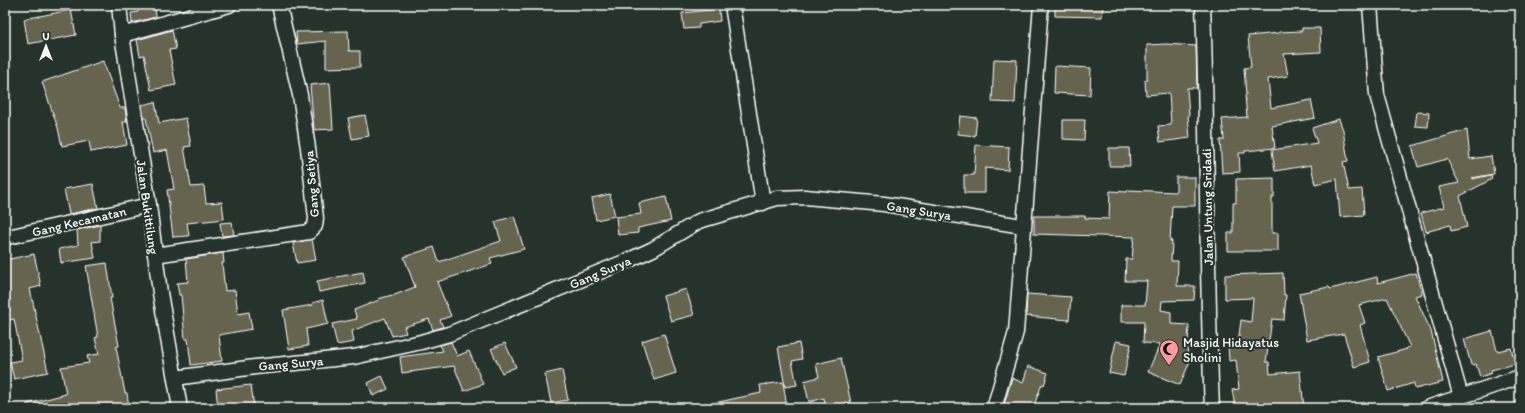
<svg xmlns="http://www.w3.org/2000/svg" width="1525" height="413" viewBox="0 0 1525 413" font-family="Itim,sans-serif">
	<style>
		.building { fill: #666450; stroke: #fff }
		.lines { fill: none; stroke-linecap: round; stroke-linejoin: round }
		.minor-casing { stroke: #fff; stroke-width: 17 }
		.minor { stroke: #26332d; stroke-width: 14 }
		.labels { text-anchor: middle; stroke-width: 4; stroke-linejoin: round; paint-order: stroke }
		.street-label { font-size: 13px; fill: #fff; stroke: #26332d }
		.poi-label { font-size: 13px; fill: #fff; stroke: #26332d; text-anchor: start }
	</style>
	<rect width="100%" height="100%" fill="#26332d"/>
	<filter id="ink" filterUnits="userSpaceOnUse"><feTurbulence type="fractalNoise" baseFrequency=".025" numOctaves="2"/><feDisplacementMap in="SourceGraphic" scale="8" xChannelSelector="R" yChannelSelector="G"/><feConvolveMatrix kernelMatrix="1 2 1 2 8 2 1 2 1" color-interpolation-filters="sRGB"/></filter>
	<g filter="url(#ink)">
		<g class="building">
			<polygon points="137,5 155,5 156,17 132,23 131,13 138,12"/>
			<polygon points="1055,5 1103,5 1102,17 1055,16"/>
			<polygon points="719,9 720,21 699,24 699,28 684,29 682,13"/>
			<polygon points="71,10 76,35 28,44 24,19"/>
			<polygon points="1302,28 1320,28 1321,52 1284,54 1288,76 1268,79 1271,108 1311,100 1315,118 1272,126 1275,148 1245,151 1245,153 1239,153 1240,172 1222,173 1220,140 1224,140 1222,119 1247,117 1245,96 1246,95 1244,68 1251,67 1248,36 1279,33 1279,32 1302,31"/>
			<polygon points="172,30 176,49 169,50 176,85 151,90 144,55 140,56 137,40"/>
			<polygon points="348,31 349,51 360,51 360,67 326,68 326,41 297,44 296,32"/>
			<polygon points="1167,44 1196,46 1197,88 1187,88 1189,116 1188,116 1190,138 1160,142 1158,126 1171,125 1169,93 1146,95 1145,80 1147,80 1147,45"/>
			<polygon points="994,59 1017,60 1015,103 992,102"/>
			<polygon points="103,61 120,108 125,108 127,122 123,122 127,145 91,152 89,141 62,146 58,128 42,82"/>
			<polygon points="1055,66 1091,68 1090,95 1054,93"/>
			<polygon points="330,83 333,129 314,130 310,85"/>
			<polygon points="155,102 159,123 186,118 191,146 184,147 191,187 204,186 206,203 222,202 224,219 187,223 189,236 173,237 167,190 174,189 167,150 153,153 146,118 144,118 142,105"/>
			<polygon points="1417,112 1429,113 1428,127 1415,126"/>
			<polygon points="365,115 369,136 352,139 348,118"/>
			<polygon points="960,116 977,118 975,136 958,134"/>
			<polygon points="1339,119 1343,130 1348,161 1343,162 1349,190 1362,189 1364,215 1340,217 1337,179 1315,184 1311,165 1275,171 1272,150 1317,143 1312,128"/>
			<polygon points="1063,120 1085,120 1084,140 1063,139"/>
			<polygon points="1467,130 1470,159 1491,156 1494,174 1471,178 1472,179 1491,175 1492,179 1460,196 1467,227 1451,231 1450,225 1426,232 1421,213 1444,207 1439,187 1459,183 1447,159 1418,167 1412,146"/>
			<polygon points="976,145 1009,147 1008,170 985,168 985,193 964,193 964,175 974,175"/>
			<polygon points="1109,148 1129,148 1130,166 1109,166"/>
			<polygon points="1176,177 1195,177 1195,206 1172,206 1170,241 1172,241 1171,261 1178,261 1177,286 1195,286 1194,300 1162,301 1161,310 1171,312 1171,324 1189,325 1187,359 1190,361 1180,385 1148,372 1160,344 1143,343 1144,322 1121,322 1121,305 1145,305 1147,281 1125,281 1126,259 1132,259 1134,237 1034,234 1034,216 1085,216 1085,218 1109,219 1110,191 1127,192 1127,190 1176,192"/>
			<polygon points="1274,178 1274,197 1272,197 1272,233 1278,233 1278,251 1228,251 1228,233 1233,233 1233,203 1236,203 1236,179"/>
			<polygon points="93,184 98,208 69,214 64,189"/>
			<polygon points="610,194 615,216 596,220 592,198"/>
			<polygon points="666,197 671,221 638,228 638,233 618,235 616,217 641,214 639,203"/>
			<polygon points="514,216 524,249 490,258 492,264 437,282 451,316 440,320 443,327 433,330 429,319 404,327 406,333 392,336 385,318 352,331 354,342 337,345 332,324 357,319 354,310 379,300 378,299 392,295 392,296 415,287 404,257 434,247 439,262 501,241 495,222"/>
			<polygon points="232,222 234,235 222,236 220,223"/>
			<polygon points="100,225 100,241 92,242 95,258 61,263 59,249 78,245 77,230"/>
			<polygon points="312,239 316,260 297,263 293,243"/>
			<polygon points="223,253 224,263 222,263 225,291 235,290 238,314 249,312 252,329 219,335 222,361 191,365 188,339 185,339 181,295 179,295 177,283 188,282 186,259"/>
			<polygon points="34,254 41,286 30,289 48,372 14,379 10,362 22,360 14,319 5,321 5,260"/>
			<polygon points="107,263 112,298 110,298 119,346 116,347 125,393 127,393 129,408 27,408 27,404 66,394 61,367 89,363 87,356 99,354 95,338 98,337 86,266"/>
			<polygon points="363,272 365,283 319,292 317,281"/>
			<polygon points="1283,273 1284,295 1286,295 1284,320 1272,319 1266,362 1269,362 1270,374 1300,371 1304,408 1239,408 1235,406 1232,390 1239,389 1236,360 1229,361 1228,344 1238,343 1241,320 1251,322 1253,298 1225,299 1225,275"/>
			<polygon points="1416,273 1422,294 1415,296 1431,331 1443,382 1415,389 1414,383 1388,391 1378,357 1407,349 1406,348 1410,347 1387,298 1359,305 1365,323 1360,325 1370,362 1354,367 1344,334 1307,340 1299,293 1329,287 1330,289 1377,277 1378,283"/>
			<polygon points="686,289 694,315 671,321 663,296"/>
			<polygon points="1027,294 1071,297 1069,320 1026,316"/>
			<polygon points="323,300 328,324 306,329 308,346 289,349 283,310 313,305 312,303"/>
			<polygon points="1492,331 1497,351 1511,348 1515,364 1491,370 1492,373 1480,377 1476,364 1471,365 1464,339"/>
			<polygon points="664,334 676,373 654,380 642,341"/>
			<polygon points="1116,341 1131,344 1124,376 1109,373"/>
			<polygon points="451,342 457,356 469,351 483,384 464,391 454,366 402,373 400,357 443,351 440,345"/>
			<polygon points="505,343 516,367 502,373 491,349"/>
			<polygon points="799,343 802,359 792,361 797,385 785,387 778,347"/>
			<polygon points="841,358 851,403 826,408 824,398 809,402 804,381 819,377 816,364"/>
			<polygon points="1028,366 1048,373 1044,385 1042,384 1033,408 1003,408 1012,378 1023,383"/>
			<polygon points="562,370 568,400 551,403 545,374"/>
			<polygon points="382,376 388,389 373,396 368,383"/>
			<polygon points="783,382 787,408 714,408 714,403 761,393 760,385"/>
			<polygon points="251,385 254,407 218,408 216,389"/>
		</g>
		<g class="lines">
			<g class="minor-casing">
				<g id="minor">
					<polyline points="119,5 122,35 149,205 160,293 180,408"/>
					<polyline points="732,5 763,203"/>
					<path d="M1203,5c5,134 3,269 9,403"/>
					<polyline points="1370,5 1377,95 1461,397"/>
					<polyline points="122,35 229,5"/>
					<polyline points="8,237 149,205"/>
					<polyline points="155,255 309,232 315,226 316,218 308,148 300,95 279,5"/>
					<polyline points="175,378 255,367 354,357 421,342 449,334 629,260 653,249 699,221 777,198 805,197 884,204 1023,226"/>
					<polyline points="994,408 1016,332 1041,5"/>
					<polyline points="1427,408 1520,377"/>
				</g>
			</g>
			<use href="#minor" class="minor"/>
		</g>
	</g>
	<defs>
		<g id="mosque-pin" transform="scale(1)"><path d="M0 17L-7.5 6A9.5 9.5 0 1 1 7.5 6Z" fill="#ff9aa2" stroke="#26332d"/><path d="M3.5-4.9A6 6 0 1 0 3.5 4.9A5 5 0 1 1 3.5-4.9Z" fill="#111"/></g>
	</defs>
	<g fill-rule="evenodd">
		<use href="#mosque-pin" x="1169" y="349"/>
	</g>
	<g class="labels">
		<g class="street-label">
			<text transform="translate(311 184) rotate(-95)" y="5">Gang Setiya</text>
			<text transform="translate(148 207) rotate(82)" y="5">Jalan Bukittilung</text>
			<text transform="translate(1207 207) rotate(-91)" y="5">Jalan Untung Sridadi</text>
			<text transform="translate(919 210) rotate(9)" y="5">Gang Surya</text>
			<text transform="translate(79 221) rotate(-13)" y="5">Gang Kecamatan</text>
			<text transform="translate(600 272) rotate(-23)" y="5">Gang Surya</text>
			<text transform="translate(291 363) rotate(-5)" y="5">Gang Surya</text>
		</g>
		<g class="poi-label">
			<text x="1183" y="347">Masjid Hidayatus<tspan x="1183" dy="15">Sholini</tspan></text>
		</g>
	</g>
	<rect width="1525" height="413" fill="none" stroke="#26332d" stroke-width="20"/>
	<rect x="10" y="10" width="1505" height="393" fill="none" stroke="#fff" stroke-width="1.5" filter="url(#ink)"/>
	<g transform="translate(46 46)" stroke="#26332d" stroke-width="3" paint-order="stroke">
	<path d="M0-3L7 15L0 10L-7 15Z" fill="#ffffff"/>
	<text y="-6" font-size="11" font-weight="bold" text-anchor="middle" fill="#ffffff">U</text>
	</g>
</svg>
